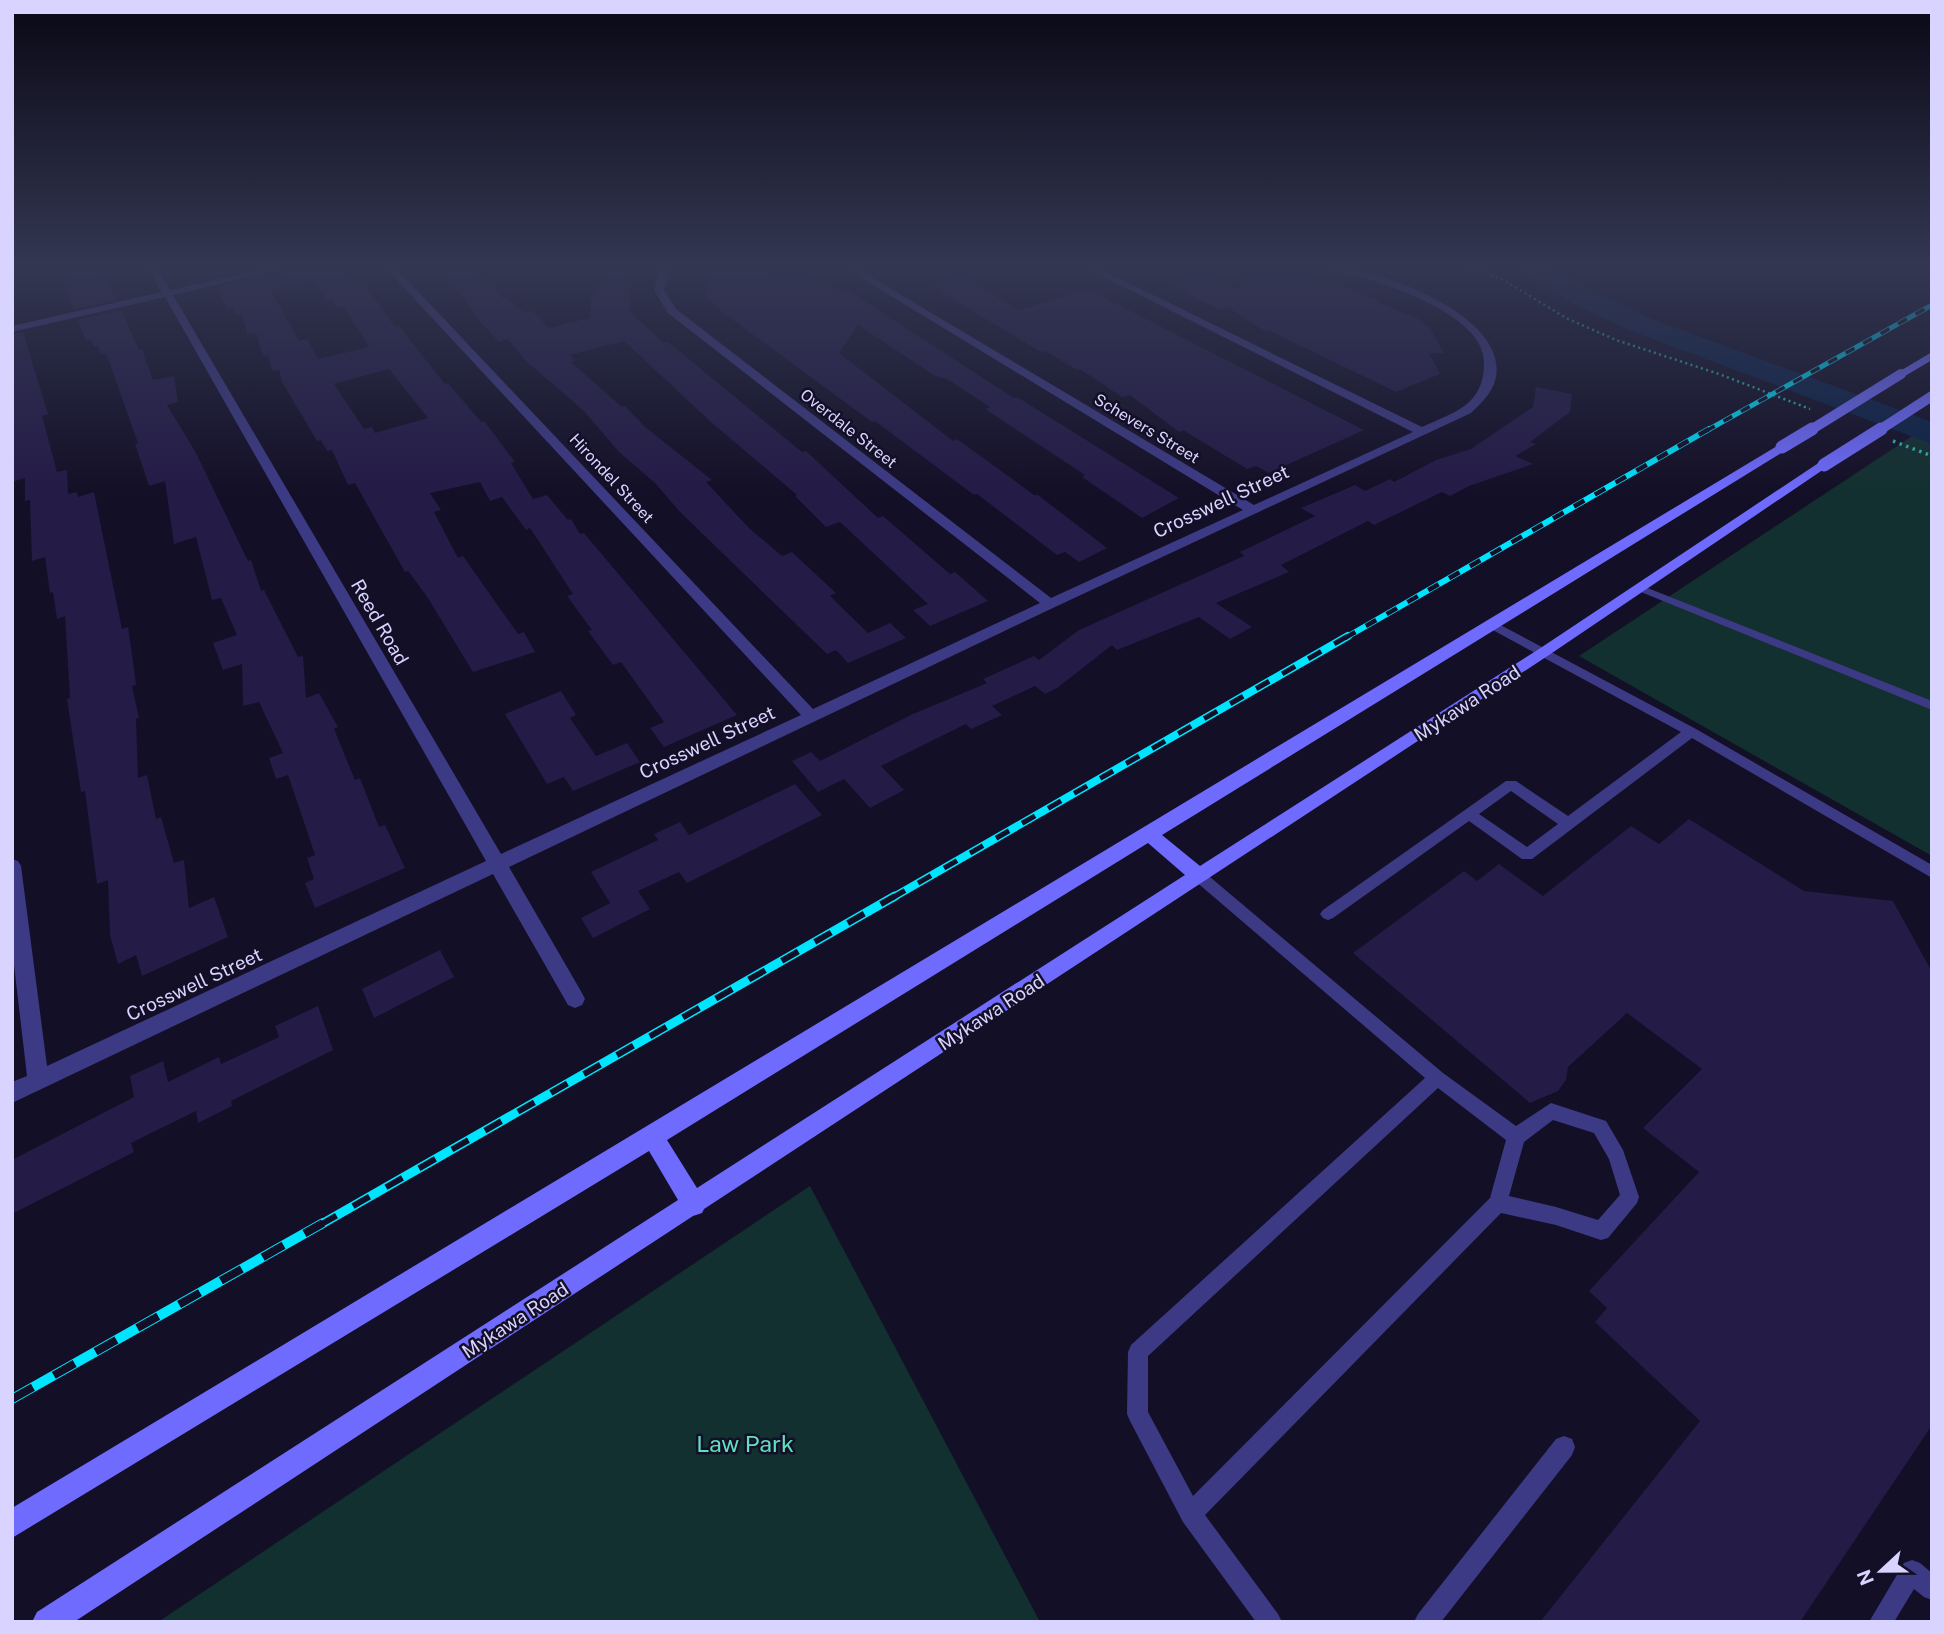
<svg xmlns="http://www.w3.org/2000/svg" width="1944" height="1634" viewBox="0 0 1944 1634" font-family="'Public Sans',sans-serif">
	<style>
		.green { fill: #12302f }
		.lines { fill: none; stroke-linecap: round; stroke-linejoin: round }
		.river { fill: #0c2248; fill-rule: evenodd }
		.building { fill: #241b47; fill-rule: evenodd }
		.path-far1 { stroke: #2fb8b0; stroke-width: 2.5; stroke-dasharray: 2 3.5; stroke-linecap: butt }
		.path { stroke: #2fb8b0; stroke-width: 3.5; stroke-dasharray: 2.5 4.5; stroke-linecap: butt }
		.lane { fill: #3d3a85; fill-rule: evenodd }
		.street { fill: #3d3a85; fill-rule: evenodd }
		.secondary { fill: #6f6bff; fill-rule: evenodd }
		.rail-far4-casing { stroke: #00e5ff; stroke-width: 5 }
		.rail-far3-casing { stroke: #00e5ff; stroke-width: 6 }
		.rail-far2-casing { stroke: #00e5ff; stroke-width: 8 }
		.rail-far1-casing { stroke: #00e5ff; stroke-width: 9 }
		.rail-casing { stroke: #00e5ff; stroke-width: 10 }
		.rail-far4 { stroke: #130f26; stroke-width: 3.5; stroke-dasharray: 10; stroke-linecap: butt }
		.rail-far3 { stroke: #130f26; stroke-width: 4.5; stroke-dasharray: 12; stroke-linecap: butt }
		.rail-far2 { stroke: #130f26; stroke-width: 5; stroke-dasharray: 15; stroke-linecap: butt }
		.rail-far1 { stroke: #130f26; stroke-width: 6; stroke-dasharray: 19; stroke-linecap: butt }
		.rail { stroke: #130f26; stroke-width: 8; stroke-dasharray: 24; stroke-linecap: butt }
		.secondary-bridge-far1 { stroke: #6f6bff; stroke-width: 10 }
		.secondary-bridge { stroke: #6f6bff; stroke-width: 13 }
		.labels { text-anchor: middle; stroke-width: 5; stroke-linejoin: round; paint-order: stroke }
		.far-street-label { font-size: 16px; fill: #d9d4ff; stroke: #130f26 }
		.street-label { font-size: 19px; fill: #d9d4ff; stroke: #130f26 }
		.near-park-label { font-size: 23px; fill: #5fe0c0; stroke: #130f26 }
	</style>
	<rect width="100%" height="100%" fill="#130f26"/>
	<g class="green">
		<polygon points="1932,423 1932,856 1579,656"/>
		<polygon points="810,1186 1040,1622 158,1622"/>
	</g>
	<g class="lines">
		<polygon class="river" points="1515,265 1547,265 1600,295 1649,318 1932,422 1932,444 1629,330 1580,307 1519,271"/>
	</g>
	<g class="building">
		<polygon points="62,265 94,265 95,270 101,269 117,300 74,309 62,277 65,277"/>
		<polygon points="203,265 272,265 211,278"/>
		<path d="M302,265h40l15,18 5,-2 33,46 4,-1 46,58 3,-1 33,39 3,-1 31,41 -4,1 22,36 14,-4 21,25 3,-1 9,15 4,-1 153,182 -73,32 -14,-19 14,-6 -43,-60 -8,3 -25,-34 4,-1 -25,-34 6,-2 -43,-66 -4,2 -24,-33 -12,4 -10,-19 -50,11 11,17 -7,2 24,46 5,-2 55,78 6,-2 11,20 -62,20 -47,-77 -18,-24 -3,1 -50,-89 -7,2 -16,-35 -5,1 -6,-11 -4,1 -35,-59 -3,-12 -7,1 -4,-16 -5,1 -7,-23 -9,1 -5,-20 -6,1 -4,-8 -5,1 -11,-21 84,-19zM313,281l13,19 5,-2 6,10 6,-2 26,41 -51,12 -11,-20 -8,2 -29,-51zM389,369l39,49 -53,15 -3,-6 -8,2 -30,-45z"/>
		<polygon points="432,265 457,265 464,271 474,268 493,285 503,299 507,298 525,313 532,311 549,328 590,318 592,293 595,293 610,265 638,265 631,279 630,312 664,343 668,342 802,452 806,451 878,518 883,516 950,574 955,572 988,601 930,626 913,610 928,604 840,522 826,527 795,496 797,495 711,422 624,341 570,355 576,360 571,362 622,407 625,406 645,427 712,480 706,482 749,528 782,556 792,552 836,593 830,596 868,633 890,623 906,638 848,663 836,650 827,654 680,512 655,483 619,452 584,411 526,361 508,339 499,342 480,322 464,298"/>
		<polygon points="714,266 759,266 757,270 802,276 819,286 825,284 840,292 847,290 1014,398 1017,397 1179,498 1142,518 1082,477 1085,475 985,409 990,407 947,379 935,376 858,325 839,353 953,441 957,439 1034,495 1038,495 1107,548 1079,562 1065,552 1057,555 977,494 974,495 875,421 872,422 725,314 705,295"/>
		<polygon points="1202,272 1240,290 1238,273 1293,276 1341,285 1379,301 1376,302 1417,318 1430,328 1444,353 1429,353 1440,374 1396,392 1268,330 1264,331 1228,307 1219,310 1169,283"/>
		<polygon points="962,277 1020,310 1087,289 1364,430 1269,473 1256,466 1247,469 1183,430 1179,432 1130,395 1122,397 1080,369 1077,370 1045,351 1041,352 931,286"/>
		<polygon points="121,310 139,350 142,349 153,380 174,376 178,402 167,405 196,453 248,561 251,560 261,591 264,590 298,657 303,656 306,698 319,693 338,727 334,729 355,780 360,778 379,827 385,825 405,868 315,908 305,883 314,879 307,858 315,855 288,775 276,779 269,758 283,753 259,702 243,706 242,664 223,670 213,643 237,635 221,598 212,600 196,537 174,544 165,481 149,486 135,444 138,443 106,353 101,354 98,346 94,347 91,340 86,341 78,320"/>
		<polygon points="23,332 48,414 42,416 57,472 67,470 68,494 77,492 78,497 94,492 122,629 128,627 132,654 136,685 132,686 139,718 136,719 138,778 147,775 156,819 161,817 174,863 184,860 189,908 214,897 228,937 142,976 136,955 118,964 110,935 108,880 97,884 85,791 81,792 67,699 70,698 65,616 57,619 53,592 50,593 45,557 32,561 30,500 25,501 25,478 12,482 12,334"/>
		<polygon points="1536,387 1572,394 1570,412 1530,442 1536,444 1515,456 1533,464 1469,486 1450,496 1442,492 1374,525 1368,521 1281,565 1289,572 1216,603 1252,627 1230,639 1199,617 1117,650 1112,645 1057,688 1045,694 1035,686 992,706 1002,715 971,729 966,724 881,766 904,790 870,808 844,779 818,792 792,761 811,752 820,761 913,714 987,683 983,679 1034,656 1039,660 1079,630 1244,556 1240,552 1315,516 1301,508 1355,485 1365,491 1390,479 1394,482 1436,460 1471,449 1533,407"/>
		<polygon points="561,691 576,715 570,718 596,756 627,743 640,762 573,791 564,777 547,784 505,714"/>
		<polygon points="795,784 822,815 687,883 679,872 638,891 650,909 593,938 581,918 610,903 591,872 658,840 654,834 680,822 689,835"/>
		<polygon points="1689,819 1804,891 1893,901 1932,972 1932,1425 1800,1622 1540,1622 1700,1421 1595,1322 1607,1308 1589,1291 1699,1172 1643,1128 1702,1069 1627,1013 1568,1067 1566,1080 1558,1091 1530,1103 1353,953 1464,871 1477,881 1499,864 1543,896 1631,826 1659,844"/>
		<polygon points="440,950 454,977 374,1018 362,989"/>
		<polygon points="318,1006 333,1050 231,1101 232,1106 198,1123 196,1111 131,1143 134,1152 12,1214 12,1160 134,1097 130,1076 163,1061 168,1082 219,1057 221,1064 279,1037 275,1026"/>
	</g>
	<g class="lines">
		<polyline class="path-far1" points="1465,265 1507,282 1566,318 1616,340 1719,374 1810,409"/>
		<polyline class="path" points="1893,441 1932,456"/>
		<g class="lane">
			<polygon points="1640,585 1932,701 1932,710 1636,590 1636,586"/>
			<path d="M1493,621l203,108 236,136v13l-240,-140 -160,121h-10l-53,-38 -136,97 -5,2 -5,-2 -3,-4 3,-4 183,-129h10l52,35 113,-84 -192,-104 -2,-3zM1511,791l47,33 -31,23 -48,-33z"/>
			<path d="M1199,870l5,2 239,201 73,53 35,-23 55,18 17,29 16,47 -2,6 -29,35 -7,2 -45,-15 -55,-12 -296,302 73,99 4,8h-26l-73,-100 -53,-101 -3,-7 1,-62 3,-7 294,-267 -231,-198 -2,-4 2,-4zM1438,1088l68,52 -16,58 -297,298 -45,-84v-56zM1553,1120l41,13 15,26 11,36 -22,25 -42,-13 -47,-11 15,-54z"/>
			<polygon points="1564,1436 1572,1439 1575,1447 1572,1455 1441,1622 1414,1622 1418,1614 1556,1439"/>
			<polygon points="1912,1560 1920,1563 1932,1573 1932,1600 1924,1597 1914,1589 1894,1622 1869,1622 1904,1563"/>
		</g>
		<path class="street" d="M146,265h10l14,25 113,-25h16l-126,30 328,559 300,-139 -418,-450h10l420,444 227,-106 -372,-290 -14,-23 6,-18 8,-7h10l-9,8 -5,17 12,19 375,289 192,-88 -403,-245h40l-5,3h-19l398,237 159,-73 -333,-167h12l330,162c33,-15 62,-22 62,-64 1,-44 -82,-73 -116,-84 -16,-4 -38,-6 -52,-14 49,-3 203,50 178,119 -4,11 -15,21 -23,29l-416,194 -546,260 73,126 3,6 -3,6 -7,3 -7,-3 -75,-131 -481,229v-21l15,-6 -15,-128v-89l6,2 3,5 26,200 439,-205 -321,-564 -153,35v-6l150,-34z"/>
		<g class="secondary">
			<polygon points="1932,352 1932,360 1905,376 1895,374"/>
			<path d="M1782,443l4,1v6l-624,385 38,31 339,-217 281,-187 4,-1 6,4 -281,190 -845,554 -2,4 -9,3 -619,406h-42l5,-10 641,-412 -29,-49 -637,387v-30zM1148,843l37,32 -488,313 -30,-48z"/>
		</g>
		<g class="rail-far4-casing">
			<polyline id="rail-far4" points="1706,431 1932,305"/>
		</g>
		<g class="rail-far3-casing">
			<polyline id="rail-far3" points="1345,638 1709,429"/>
		</g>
		<g class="rail-far2-casing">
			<polyline id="rail-far2" points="892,898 1348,636"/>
		</g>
		<g class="rail-far1-casing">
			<polyline id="rail-far1" points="320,1225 895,896"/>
		</g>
		<g class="rail-casing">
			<polyline id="rail" points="12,1399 323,1223"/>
		</g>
		<use href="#rail-far4" class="rail-far4"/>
		<use href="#rail-far3" class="rail-far3"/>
		<use href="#rail-far2" class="rail-far2"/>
		<use href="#rail-far1" class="rail-far1"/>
		<use href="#rail" class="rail"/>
		<g class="secondary-bridge-far1">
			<polyline points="1809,431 1901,374"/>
			<polyline points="1878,431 1932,396"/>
		</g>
		<g class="secondary-bridge">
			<polyline points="1782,447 1812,429"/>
			<polyline points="1824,465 1881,429"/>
		</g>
	</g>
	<linearGradient id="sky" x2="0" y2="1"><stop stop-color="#0a0815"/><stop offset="0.54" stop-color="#333752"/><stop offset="1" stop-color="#333752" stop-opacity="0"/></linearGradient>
	<rect width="1944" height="493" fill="url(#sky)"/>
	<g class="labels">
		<g class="far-street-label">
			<text transform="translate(849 428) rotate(38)" y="6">Overdale Street</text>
			<text transform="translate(1147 428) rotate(31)" y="6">Schevers Street</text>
			<text transform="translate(612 478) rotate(47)" y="6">Hirondel Street</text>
		</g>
		<g class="street-label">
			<text transform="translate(1221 501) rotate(-25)" y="7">Crosswell Street</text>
			<text transform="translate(380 622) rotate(60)" y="7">Reed Road</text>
			<text transform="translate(1467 703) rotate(-33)" y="7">Mykawa Road</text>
			<text transform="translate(707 742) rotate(-25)" y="7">Crosswell Street</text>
			<text transform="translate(194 984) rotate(-25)" y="7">Crosswell Street</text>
			<text transform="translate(991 1012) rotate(-33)" y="7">Mykawa Road</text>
			<text transform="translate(515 1320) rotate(-33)" y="7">Mykawa Road</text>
		</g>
		<g class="near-park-label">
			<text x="745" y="1452">Law Park</text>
		</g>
	</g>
	<rect width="1944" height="1634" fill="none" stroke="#d9d4ff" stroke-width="28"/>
	<g transform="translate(1881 1571) rotate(248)" stroke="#130f26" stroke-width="5" paint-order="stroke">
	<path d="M0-5L12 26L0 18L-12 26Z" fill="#d9d4ff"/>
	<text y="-10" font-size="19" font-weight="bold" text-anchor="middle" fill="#d9d4ff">N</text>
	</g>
</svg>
